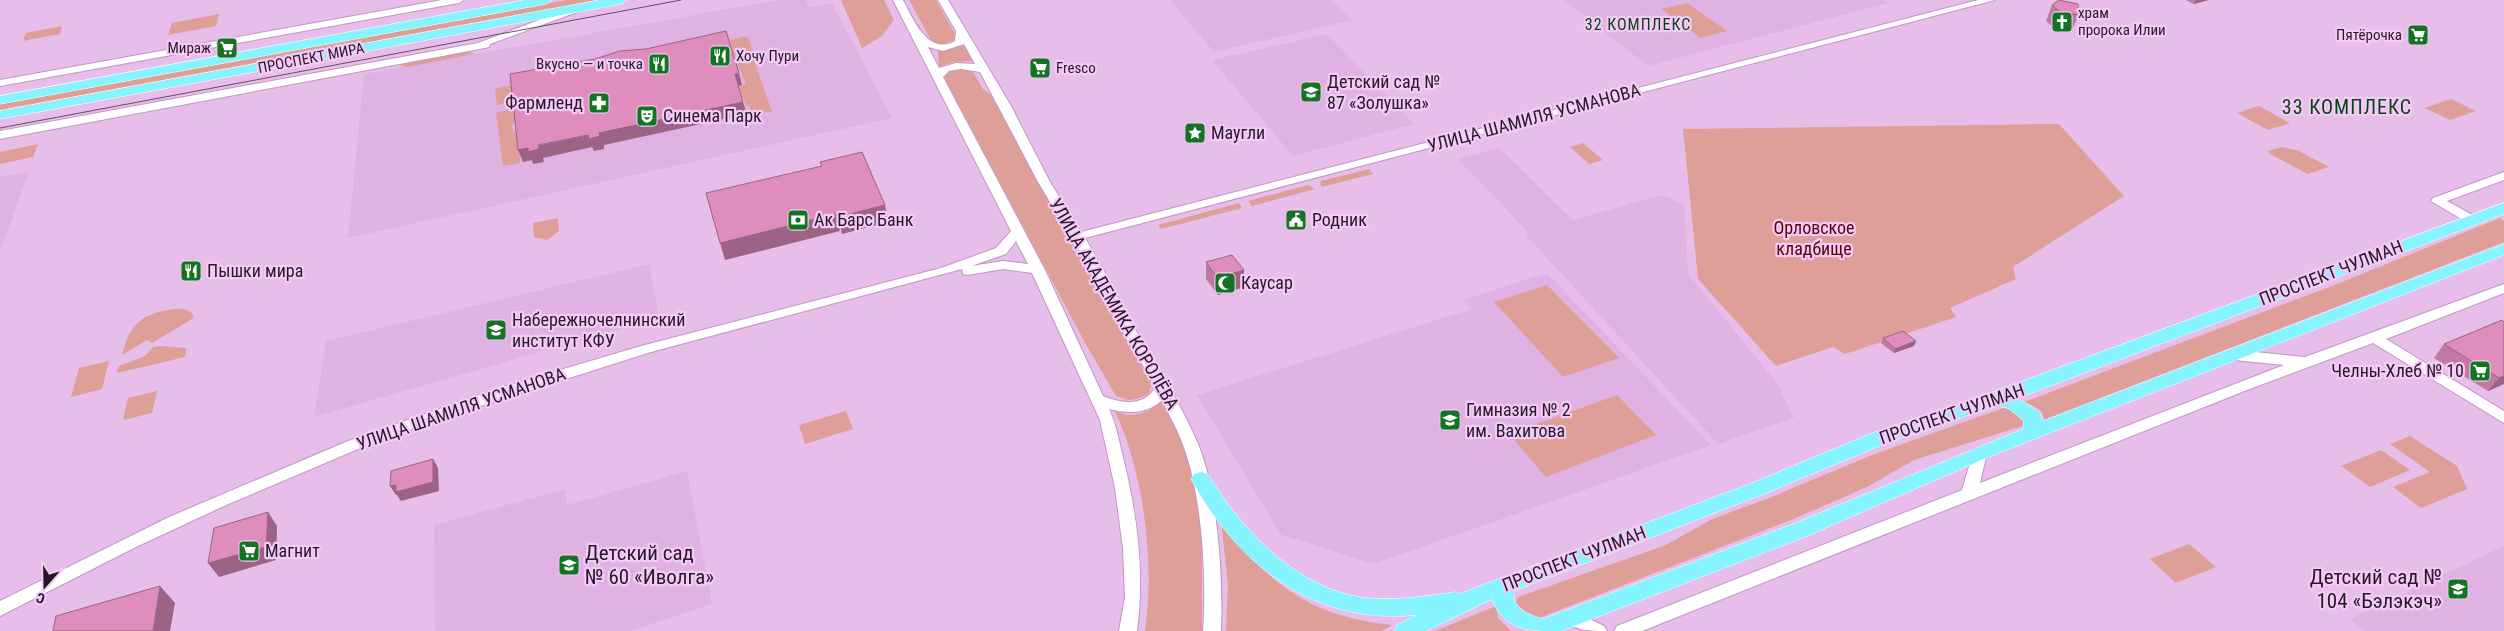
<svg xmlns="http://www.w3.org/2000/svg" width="2504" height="631" viewBox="0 0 2504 631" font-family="'Roboto Condensed',sans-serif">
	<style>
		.built { fill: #e0b1e3 }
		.green { fill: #df9f99 }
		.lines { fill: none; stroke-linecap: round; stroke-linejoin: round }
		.minor-casing { stroke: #c097c1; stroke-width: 2 }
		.major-casing { stroke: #fff; stroke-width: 1 }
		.minor { fill: #fff; fill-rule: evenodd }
		.major { fill: #85f4fe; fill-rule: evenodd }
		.tram { stroke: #654d66; stroke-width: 1 }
		.wall { fill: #c079a2 }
		.shaded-wall { fill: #9c6384 }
		.building { fill: #df8dbc; stroke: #9c6384 }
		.labels { text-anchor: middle; stroke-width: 4.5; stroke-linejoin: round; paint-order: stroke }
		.far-poi-label { font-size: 15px; fill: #271828; stroke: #f4caf6; text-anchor: start }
		.far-street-label { font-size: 15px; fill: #271828; stroke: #f4caf6 }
		.far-quarter-label { font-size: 16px; letter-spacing: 1px; fill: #064310; stroke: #f4caf6 }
		.poi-label { font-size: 18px; fill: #271828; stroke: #f4caf6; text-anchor: start }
		.street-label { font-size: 18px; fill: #271828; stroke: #f4caf6 }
		.park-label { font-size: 18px; fill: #560007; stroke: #f4caf6 }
		.quarter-label { font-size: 20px; letter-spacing: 1px; fill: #064310; stroke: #f4caf6 }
		.near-poi-label { font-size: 21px; fill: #271828; stroke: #f4caf6; text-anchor: start }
	</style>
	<rect width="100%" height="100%" fill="#e7bde9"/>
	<g class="built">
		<polygon points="778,0 806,0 809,7 834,3 833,5 892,118 348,238 364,74"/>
		<polygon points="1170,0 1332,0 1352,20 1214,52"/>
		<polygon points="1564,0 1883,0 1888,3 1648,66"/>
		<polygon points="1327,34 1414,124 1293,156 1212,60"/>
		<polygon points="1499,148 1573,220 1661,195 1684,204 1688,274 1777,383 1794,418 1718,444 1525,234 1529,233 1458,159"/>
		<polygon points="29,171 0,252 0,177"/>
		<polygon points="649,264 659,318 314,417 326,341"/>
		<polygon points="1547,273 1711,445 1376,563 1369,563 1280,534 1197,395 1472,309 1463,300"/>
		<polygon points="687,471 712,604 629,631 435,631 434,525 565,489 567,505"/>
		<polygon points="2504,546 2504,631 2365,631 2350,619"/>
	</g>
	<g class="green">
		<polygon points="566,0 602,0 0,112 0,104"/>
		<polygon points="841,0 884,0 894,20 882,36 862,48"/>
		<polygon points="909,0 936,0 956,36 955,40 940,45 932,42"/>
		<polygon points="1687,3 1727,31 1701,38 1661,9"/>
		<polygon points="219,14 216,26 168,35 172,23"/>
		<polygon points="62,26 60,34 23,41 26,33"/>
		<polygon points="743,37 748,37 753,51 734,56 730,40"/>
		<polygon points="964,46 973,61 953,62 939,67 938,51"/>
		<polygon points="467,50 474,54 408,67 395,64"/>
		<polygon points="751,58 754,60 772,112 752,113 749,105 746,106 739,86 746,84 736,61"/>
		<polygon points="953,68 972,70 983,89 991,95 1152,384 1149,394 1137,399 1129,400 1116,396 1084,341 943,75"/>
		<polygon points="511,85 512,103 497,105 495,89"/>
		<polygon points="2451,99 2476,111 2450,120 2425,108"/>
		<polygon points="2259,106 2290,123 2268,130 2237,113"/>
		<polygon points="515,108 516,122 512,124 513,133 519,132 520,163 503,166 496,113"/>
		<polygon points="2059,124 2124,196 2013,267 2016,279 1950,308 1956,317 1845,354 1833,347 1776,366 1698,279 1683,129"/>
		<polygon points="1583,143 1603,160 1589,164 1570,147"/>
		<polygon points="38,144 33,157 0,164 0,152"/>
		<polygon points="2282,147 2299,151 2329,167 2308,174 2270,154 2268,151"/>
		<polygon points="1369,169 1373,174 1322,187 1320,183 1321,181"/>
		<polygon points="1308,185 1315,189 1252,206 1248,201"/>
		<polygon points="1239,203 1242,208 1161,229 1158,225"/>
		<polygon points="558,218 559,231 547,240 534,237 533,223"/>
		<path d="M2500,218l4,3v21l-460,178c0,-11 -12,-15 -20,-18l308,-116z"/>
		<polygon points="1547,285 1619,358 1563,377 1494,302"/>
		<path d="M173,309c9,0 19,-1 21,9l-42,25 -5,-3 -25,15c8,-31 19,-41 51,-46z"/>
		<polygon points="161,346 186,348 185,357 117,373 119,366 145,356 153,347"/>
		<polygon points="109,361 102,389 71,397 79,368"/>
		<polygon points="157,391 152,413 123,420 128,398"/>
		<polygon points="1617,395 1656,435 1546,477 1509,434"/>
		<path d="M1163,400l23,44 16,63v124h-57c10,-65 -1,-160 -30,-219l1,-1c16,9 36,1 47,-11z"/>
		<polygon points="2003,408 2013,410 2025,418 2026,425 1914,460 1867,487 1791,520 1539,618 1522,611 1515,603 1518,597 1666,545 1712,519 1769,498 1872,455"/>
		<polygon points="846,411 853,429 805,444 799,425"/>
		<polygon points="2410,436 2457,466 2467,489 2421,508 2393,487 2430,472 2390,444"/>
		<polygon points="2381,450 2410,470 2370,487 2341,466"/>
		<path d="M1221,521c49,64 89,96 171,104l-10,6h-156l2,-46z"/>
		<polygon points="2189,544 2216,567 2176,583 2150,559"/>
		<polygon points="1496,606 1498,618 1511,631 1435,631"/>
	</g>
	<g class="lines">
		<g class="minor-casing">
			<g id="minor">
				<polygon points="442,0 464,0 459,3 0,86 0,80"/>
				<path d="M893,0h10c10,19 25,56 52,41l1,-10 -18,-31h10l63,106 39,76 31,50 897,-232h17l-910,238c20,33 36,67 55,100 20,35 42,68 58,106 20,47 25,136 23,187h-18c4,-53 -1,-137 -20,-186 -5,-15 -14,-30 -21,-45 -14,14 -34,14 -53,9 7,15 10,32 14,48 14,57 22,115 14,174h-18l6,-34 -2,-48 -8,-61 -15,-68 -68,-147 -29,-4 -35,6 -5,-1 -1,-5 -311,83 -220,70 -73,27 -134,57 -88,41 -136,69v-15l169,-84 179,-76 145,-51 148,-44 300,-78 55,-20 15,-17zM964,44l11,20 -19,-1 -17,5 -11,-21 15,4zM961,69l19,3 58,110 52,86 36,70 30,48c-11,21 -34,18 -53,10l-58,-126 -102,-193 6,-6zM1016,241l12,23 -25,-3 -32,5 35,-12z"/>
				<polygon points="573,7 578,10 577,12 490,44 489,47 485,48 0,139 0,131 478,43"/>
				<polygon points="2504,172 2504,180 2447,201 2476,217 2478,220 2476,223 2468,223 2431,201 2433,198"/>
				<polygon points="2504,284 2504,293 2386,339 2504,411 2504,423 2373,343 2247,390 1642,631 1614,631 1617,626 1962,490 1974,449 1984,449 1987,453 1980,483 2284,365 2234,360 2229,358 2227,355 2229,352 2234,350 2305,357"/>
				<path d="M1573,611l31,15 3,5c-15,0 -35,0 -43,-13l3,-5z"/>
			</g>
		</g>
		<g class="major-casing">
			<g id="major">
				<polygon points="525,0 552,0 546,4 0,104 0,96"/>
				<polygon points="600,0 627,0 621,4 0,119 0,111"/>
				<path d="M2504,203v11l-486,184 22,15 3,8 461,-177v11l-518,203 -179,78 -246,95c-32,0 -57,0 -69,-32l-66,32h-32l3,-6 20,-10c-104,10 -178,-49 -226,-136l3,-5 7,-2 7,2c29,50 82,107 141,121 35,8 71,2 106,-3l4,2 293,-111 123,-51 113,-38zM1996,406l12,2 16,13 -1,8 -230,95 -250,95c-14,-4 -32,-11 -29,-28l252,-98 123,-51z"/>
			</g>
		</g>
		<use href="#minor" class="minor"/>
		<use href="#major" class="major"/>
		<polyline class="tram" points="0,128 681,0"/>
	</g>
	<g class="wall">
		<polygon points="2186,0 2208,0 2194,4"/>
		<polygon points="2052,5 2079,15 2072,30 2053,27 2046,21"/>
		<polygon points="1206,262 1244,270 1244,287 1218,295 1206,279"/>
		<polygon points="2504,322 2504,384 2488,391 2434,358 2444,344"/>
		<polygon points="1883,338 1916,341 1914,346 1894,353 1881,343"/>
	</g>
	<g class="shaded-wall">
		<polygon points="2196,0 2208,0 2194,4"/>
		<polygon points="739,73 742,85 738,86 735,74"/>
		<polygon points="743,102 747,114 604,145 604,149 594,151 592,147 543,158 544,162 533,164 532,160 523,162 518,150"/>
		<polygon points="885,205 888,222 842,234 838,217"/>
		<polygon points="836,214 840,231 725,260 720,243"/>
		<polygon points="1244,270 1244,287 1218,295 1217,278"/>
		<polygon points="1916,341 1914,346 1894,353 1895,349"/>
		<polygon points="2504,376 2504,384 2488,391 2499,378"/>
		<polygon points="433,459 438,468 439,491 401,501 397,495 396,495 390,486 396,485"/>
		<polygon points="268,512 277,526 276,560 219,577 208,563"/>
		<polygon points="160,586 175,603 170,631 153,631"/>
	</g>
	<g class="building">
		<polygon points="2059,0 2078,4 2079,15 2060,12 2052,5"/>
		<polygon points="726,31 739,73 735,74 743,102 599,133 600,136 589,139 588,135 538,145 539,149 528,152 528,148 518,150 510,74 595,59 620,51 646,49"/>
		<polygon points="862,152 885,205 838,217 836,214 720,243 706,193 822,166 820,162"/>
		<polygon points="1232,255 1244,270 1217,278 1206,262"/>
		<polygon points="2502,320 2504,322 2504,376 2499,378 2444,344"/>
		<polygon points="1903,331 1916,341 1895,349 1883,338"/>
		<polygon points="433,459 433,482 396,492 396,485 390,486 391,471"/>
		<polygon points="268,512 266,547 208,563 214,528"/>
		<polygon points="160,586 153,631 53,631 56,616"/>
	</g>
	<defs>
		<g id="church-square" transform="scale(1.125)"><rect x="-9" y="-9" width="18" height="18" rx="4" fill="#127322" stroke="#f4caf6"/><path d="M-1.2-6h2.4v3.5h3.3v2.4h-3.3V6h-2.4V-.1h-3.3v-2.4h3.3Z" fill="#fff"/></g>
		<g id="supermarket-square" transform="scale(1.125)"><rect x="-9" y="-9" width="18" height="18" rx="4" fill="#127322" stroke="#f4caf6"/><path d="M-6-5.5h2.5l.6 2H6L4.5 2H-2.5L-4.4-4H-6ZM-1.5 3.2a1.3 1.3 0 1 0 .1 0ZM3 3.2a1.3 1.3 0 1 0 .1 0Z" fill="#fff"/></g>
		<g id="restaurant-square" transform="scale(1.125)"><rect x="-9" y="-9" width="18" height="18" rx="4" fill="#127322" stroke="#f4caf6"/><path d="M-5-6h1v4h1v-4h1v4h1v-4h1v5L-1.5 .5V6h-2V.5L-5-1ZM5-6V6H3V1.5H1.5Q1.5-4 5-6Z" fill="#fff"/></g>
		<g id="school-square" transform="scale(1.125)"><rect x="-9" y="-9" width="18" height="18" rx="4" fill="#127322" stroke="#f4caf6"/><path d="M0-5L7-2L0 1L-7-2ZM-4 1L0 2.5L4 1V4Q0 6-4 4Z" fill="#fff"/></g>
		<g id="pharmacy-square" transform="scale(1.125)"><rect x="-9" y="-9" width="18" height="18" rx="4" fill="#127322" stroke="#f4caf6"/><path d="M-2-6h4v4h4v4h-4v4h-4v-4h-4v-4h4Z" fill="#fff"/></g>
		<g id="theatre-square" transform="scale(1.125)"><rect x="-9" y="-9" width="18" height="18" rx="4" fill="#127322" stroke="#f4caf6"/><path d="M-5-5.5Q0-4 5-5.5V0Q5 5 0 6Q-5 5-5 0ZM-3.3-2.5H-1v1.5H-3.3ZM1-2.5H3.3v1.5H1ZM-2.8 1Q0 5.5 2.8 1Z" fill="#fff"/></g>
		<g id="sight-square" transform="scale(1.125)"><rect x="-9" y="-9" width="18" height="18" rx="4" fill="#127322" stroke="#f4caf6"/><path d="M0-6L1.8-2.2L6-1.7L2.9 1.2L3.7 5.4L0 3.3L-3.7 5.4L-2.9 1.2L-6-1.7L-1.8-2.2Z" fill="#fff"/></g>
		<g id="bank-square" transform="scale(1.125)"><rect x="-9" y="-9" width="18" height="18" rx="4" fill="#127322" stroke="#f4caf6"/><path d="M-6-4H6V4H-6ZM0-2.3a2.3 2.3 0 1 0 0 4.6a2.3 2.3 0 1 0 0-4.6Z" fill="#fff"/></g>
		<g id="civic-square" transform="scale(1.125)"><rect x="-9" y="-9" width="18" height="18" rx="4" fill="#127322" stroke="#f4caf6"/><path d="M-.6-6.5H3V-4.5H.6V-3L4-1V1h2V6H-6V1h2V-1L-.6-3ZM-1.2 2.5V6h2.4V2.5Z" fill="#fff"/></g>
		<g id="mosque-square" transform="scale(1.125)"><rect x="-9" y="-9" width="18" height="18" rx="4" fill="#127322" stroke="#f4caf6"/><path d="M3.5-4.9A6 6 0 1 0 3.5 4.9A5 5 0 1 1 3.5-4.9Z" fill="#fff"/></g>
		<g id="university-square" transform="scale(1.125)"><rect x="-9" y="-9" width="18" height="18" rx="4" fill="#127322" stroke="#f4caf6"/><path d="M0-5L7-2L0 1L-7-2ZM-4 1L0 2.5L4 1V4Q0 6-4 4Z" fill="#fff"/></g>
	</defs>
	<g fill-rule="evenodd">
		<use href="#church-square" x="2062" y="22"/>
		<use href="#supermarket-square" x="2418" y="35"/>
		<use href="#supermarket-square" x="227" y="48"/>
		<use href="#restaurant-square" x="720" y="56"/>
		<use href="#restaurant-square" x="659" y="64"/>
		<use href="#supermarket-square" x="1040" y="68"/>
		<use href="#school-square" x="1311" y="92"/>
		<use href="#pharmacy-square" x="599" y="103"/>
		<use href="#theatre-square" x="647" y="116"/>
		<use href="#sight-square" x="1195" y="133"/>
		<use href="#bank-square" x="798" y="220"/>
		<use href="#civic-square" x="1296" y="220"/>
		<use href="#restaurant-square" x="191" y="271"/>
		<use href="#mosque-square" x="1225" y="283"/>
		<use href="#university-square" x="496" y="330"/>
		<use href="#supermarket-square" x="2480" y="371"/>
		<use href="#school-square" x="1450" y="420"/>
		<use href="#supermarket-square" x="249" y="551"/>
		<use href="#school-square" x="569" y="565"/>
		<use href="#school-square" x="2458" y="589"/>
	</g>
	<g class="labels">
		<g class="far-poi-label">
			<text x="2078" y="18">храм<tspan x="2078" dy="17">пророка Илии</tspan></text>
			<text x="2402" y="40" text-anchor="end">Пятёрочка</text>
			<text x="211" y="53" text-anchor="end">Мираж</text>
			<text x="736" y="61">Хочу Пури</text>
			<text x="643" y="69" text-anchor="end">Вкусно — и точка</text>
			<text x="1056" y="73">Fresco</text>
		</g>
		<g class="far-street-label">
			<text transform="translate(311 58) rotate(-11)" y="5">ПРОСПЕКТ МИРА</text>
		</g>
		<g class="far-quarter-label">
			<text x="1638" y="30">32 КОМПЛЕКС</text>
		</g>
		<g class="poi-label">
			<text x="1327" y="88">Детский сад №<tspan x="1327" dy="21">87 «Золушка»</tspan></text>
			<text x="583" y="109" text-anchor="end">Фармленд</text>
			<text x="663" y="122">Синема Парк</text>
			<text x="1211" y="139">Маугли</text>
			<text x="814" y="226">Ак Барс Банк</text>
			<text x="1312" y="226">Родник</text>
			<text x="207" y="277">Пышки мира</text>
			<text x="1241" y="289">Каусар</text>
			<text x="512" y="326">Набережночелнинский<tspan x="512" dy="21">институт КФУ</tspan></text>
			<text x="2464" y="377" text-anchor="end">Челны-Хлеб № 10</text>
			<text x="1466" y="416">Гимназия № 2<tspan x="1466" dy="21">им. Вахитова</tspan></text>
			<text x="265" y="557">Магнит</text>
		</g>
		<g class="street-label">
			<text transform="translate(1534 118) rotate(-15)" y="6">УЛИЦА ШАМИЛЯ УСМАНОВА</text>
			<text transform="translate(2331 273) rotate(-21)" y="6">ПРОСПЕКТ ЧУЛМАН</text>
			<text transform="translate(1114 304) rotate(60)" y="6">УЛИЦА АКАДЕМИКА КОРОЛЁВА</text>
			<text transform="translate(461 409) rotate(-19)" y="6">УЛИЦА ШАМИЛЯ УСМАНОВА</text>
			<text transform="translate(1952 414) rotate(-19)" y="6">ПРОСПЕКТ ЧУЛМАН</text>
			<text transform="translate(1574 559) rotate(-21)" y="6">ПРОСПЕКТ ЧУЛМАН</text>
		</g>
		<g class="park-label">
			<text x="1814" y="234">Орловское<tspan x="1814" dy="21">кладбище</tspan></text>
		</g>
		<g class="quarter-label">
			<text x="2347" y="114">33 КОМПЛЕКС</text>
		</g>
		<g class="near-poi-label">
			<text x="585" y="560">Детский сад<tspan x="585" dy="24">№ 60 «Иволга»</tspan></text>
			<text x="2442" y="584" text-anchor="end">Детский сад №<tspan x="2442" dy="24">104 «Бэлэкэч»</tspan></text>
		</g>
	</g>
	<g transform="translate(45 586) rotate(200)" stroke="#f4caf6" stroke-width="4" paint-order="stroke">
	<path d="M0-4L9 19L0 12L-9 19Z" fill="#271828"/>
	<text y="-8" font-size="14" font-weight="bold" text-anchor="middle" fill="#271828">С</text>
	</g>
</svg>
